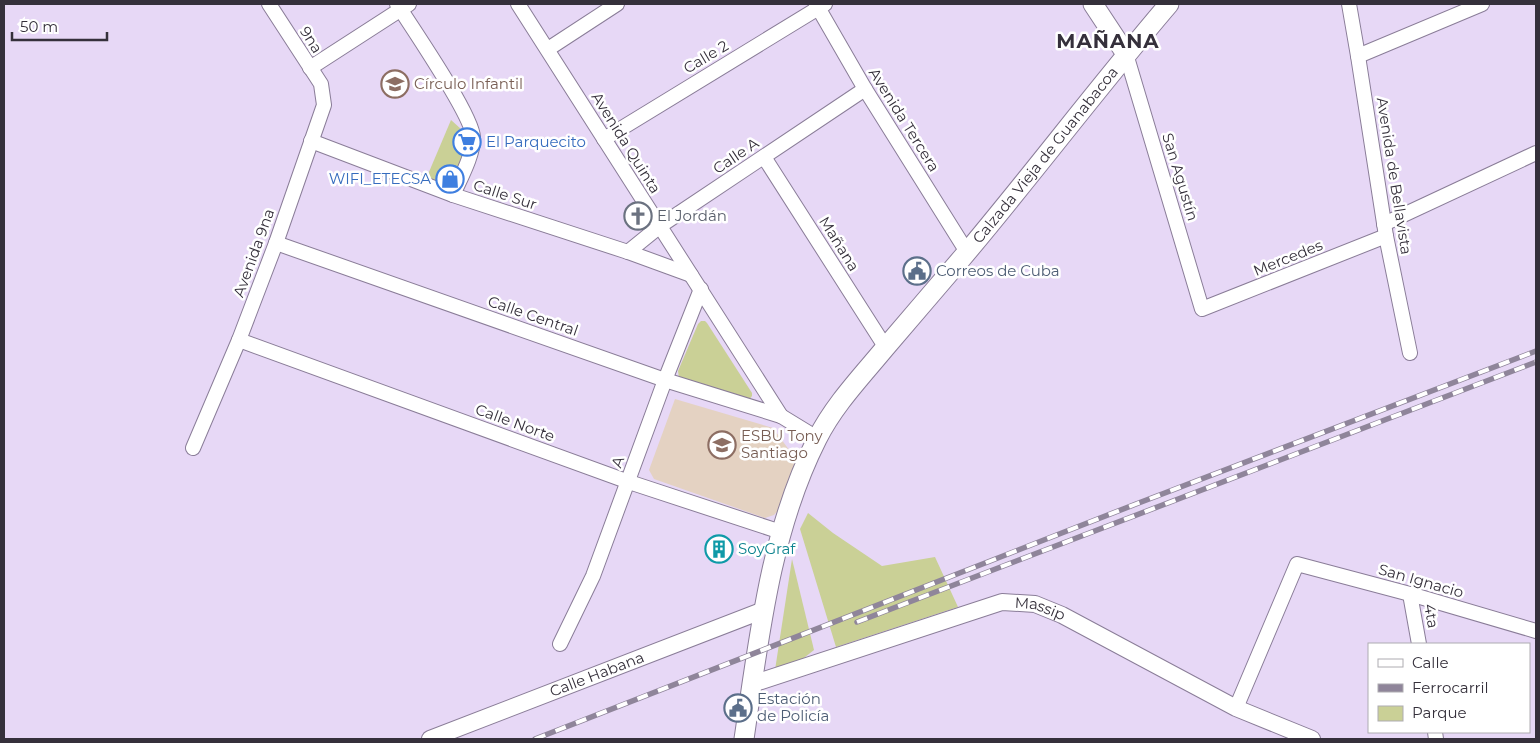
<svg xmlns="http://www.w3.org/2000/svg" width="1540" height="743" viewBox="0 0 1540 743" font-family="Montserrat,sans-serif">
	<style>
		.education { fill: #e4d2c2 }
		.green { fill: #cad096 }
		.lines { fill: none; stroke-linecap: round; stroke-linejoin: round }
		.minor-casing { stroke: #8a7d98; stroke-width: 16 }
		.tertiary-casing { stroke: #8a7d98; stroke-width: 18 }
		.secondary-casing { stroke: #8a7d98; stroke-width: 21 }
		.minor { stroke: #fff; stroke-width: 14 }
		.tertiary { stroke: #fff; stroke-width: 16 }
		.secondary { stroke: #fff; stroke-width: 19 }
		.rail-casing { stroke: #8f859a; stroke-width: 5.5 }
		.rail { stroke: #fff; stroke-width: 4; stroke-dasharray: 11; stroke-linecap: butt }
		.labels { text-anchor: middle; stroke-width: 5; stroke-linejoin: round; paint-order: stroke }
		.street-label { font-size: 15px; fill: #35303b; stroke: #fff }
		.education-label { font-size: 15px; fill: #785e54; stroke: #fff; text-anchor: start }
		.shop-label { font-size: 15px; fill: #366cbe; stroke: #fff; text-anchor: start }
		.worship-label { font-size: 15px; fill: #5b616d; stroke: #fff; text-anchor: start }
		.service-label { font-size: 15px; fill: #4e5e75; stroke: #fff; text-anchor: start }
		.culture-label { font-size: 15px; fill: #0d838f; stroke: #fff; text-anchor: start }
		.district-label { font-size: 20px; font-weight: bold; letter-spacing: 1px; fill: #35303b; stroke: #fff }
	</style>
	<rect width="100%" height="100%" fill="#e7d8f6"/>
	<polygon class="education" points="675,399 773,428 798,462 789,499 774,515 765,518 654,479 649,470"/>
	<g class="green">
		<polygon points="451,120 471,138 453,190 426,179"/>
		<polygon points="701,321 705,321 707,323 752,393 752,396 749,400 679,378 678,371 698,324"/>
		<polygon points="808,513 833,533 882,566 935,557 958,607 836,647 800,529"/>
		<polygon points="792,559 814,650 800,661 775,670"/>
	</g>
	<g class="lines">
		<g class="minor-casing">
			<g id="minor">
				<path d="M397,4c14,22 76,112 76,133 1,17 -13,42 -20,58"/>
				<polyline points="518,4 781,416 817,438"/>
				<polyline points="816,4 865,89 967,252"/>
				<polyline points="1349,4 1358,56 1386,236 1410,353"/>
				<polyline points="548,49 617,4"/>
				<polyline points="1126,54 1202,309 1386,236"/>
				<polyline points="1358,56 1482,4"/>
				<polyline points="310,68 409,4"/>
				<polyline points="604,139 825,4"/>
				<polyline points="311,141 453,195 628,252 691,275"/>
				<polyline points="764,157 886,348"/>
				<polyline points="1384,224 1536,153"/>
				<polyline points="276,243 665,380 781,416"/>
				<polyline points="628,252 660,226 865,89"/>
				<polyline points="239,340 629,482 781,532"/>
				<polyline points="193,448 239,340 276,243 324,105 321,84 269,4"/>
				<polyline points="1410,594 1419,644"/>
				<polyline points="560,644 593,576 665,380 701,289"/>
				<polyline points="1236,708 1297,564 1410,594 1536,631"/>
				<polyline points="1435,732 1436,739"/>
			</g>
		</g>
		<g class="tertiary-casing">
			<g id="tertiary">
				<path id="s1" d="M752,684l250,-82 33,2 27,11 174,93 76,31"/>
				<path id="s2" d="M430,739l334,-129"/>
			</g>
		</g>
		<g class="secondary-casing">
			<g id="secondary">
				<polyline points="1093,4 1126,54"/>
				<path id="s3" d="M744,739c15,-101 26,-207 73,-300 17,-34 44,-62 68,-91 26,-30 51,-60 77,-90 70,-83 136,-171 207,-254"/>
			</g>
		</g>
		<use href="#minor" class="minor"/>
		<use href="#tertiary" class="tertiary"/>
		<use href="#secondary" class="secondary"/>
		<g class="rail-casing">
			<g id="rail">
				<polyline points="857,622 1536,362"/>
				<polyline points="535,739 1136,504 1536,351"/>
			</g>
		</g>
		<use href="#rail" class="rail"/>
	</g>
	<defs>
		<g id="school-ring" transform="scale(1.4375)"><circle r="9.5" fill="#fff" stroke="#8d6e63" stroke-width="1.5"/><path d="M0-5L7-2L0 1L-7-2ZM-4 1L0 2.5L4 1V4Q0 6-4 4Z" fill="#8d6e63"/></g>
		<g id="supermarket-ring" transform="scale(1.4375)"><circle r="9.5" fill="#fff" stroke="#3f7fe0" stroke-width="1.5"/><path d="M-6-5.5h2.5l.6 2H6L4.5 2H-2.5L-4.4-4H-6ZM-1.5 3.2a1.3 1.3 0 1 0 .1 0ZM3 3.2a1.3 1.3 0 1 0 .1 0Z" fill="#3f7fe0"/></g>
		<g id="shop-ring" transform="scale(1.4375)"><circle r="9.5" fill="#fff" stroke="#3f7fe0" stroke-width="1.5"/><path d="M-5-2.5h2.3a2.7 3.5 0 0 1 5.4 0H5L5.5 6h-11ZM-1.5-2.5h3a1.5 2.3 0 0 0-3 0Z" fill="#3f7fe0"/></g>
		<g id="church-ring" transform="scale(1.4375)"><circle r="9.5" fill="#fff" stroke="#6b7280" stroke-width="1.5"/><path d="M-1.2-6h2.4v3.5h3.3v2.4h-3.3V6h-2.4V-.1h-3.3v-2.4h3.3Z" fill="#6b7280"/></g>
		<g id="civic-ring" transform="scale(1.4375)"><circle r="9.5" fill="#fff" stroke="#5c6f8a" stroke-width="1.5"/><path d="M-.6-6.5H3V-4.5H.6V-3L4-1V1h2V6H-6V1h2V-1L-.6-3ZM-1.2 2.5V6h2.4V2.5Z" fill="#5c6f8a"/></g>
		<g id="building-ring" transform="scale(1.4375)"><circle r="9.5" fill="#fff" stroke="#0f9aa8" stroke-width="1.5"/><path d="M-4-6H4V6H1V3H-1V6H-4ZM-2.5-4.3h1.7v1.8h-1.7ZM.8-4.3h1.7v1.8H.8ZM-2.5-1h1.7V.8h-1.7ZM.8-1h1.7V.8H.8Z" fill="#0f9aa8"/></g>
	</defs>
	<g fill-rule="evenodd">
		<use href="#school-ring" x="395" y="84"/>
		<use href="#supermarket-ring" x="467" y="142"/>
		<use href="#shop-ring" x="450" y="179"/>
		<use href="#church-ring" x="638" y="216"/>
		<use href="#civic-ring" x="917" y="271"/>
		<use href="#school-ring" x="722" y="445"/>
		<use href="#building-ring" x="719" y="549"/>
		<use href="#civic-ring" x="738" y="708"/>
	</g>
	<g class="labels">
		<g class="street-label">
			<text transform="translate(311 40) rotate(58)" y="5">9na</text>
			<text transform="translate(706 57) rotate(-31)" y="5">Calle 2</text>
			<text transform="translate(904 120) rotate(58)" y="5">Avenida Tercera</text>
			<text transform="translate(626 143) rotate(58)" y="5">Avenida Quinta</text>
			<text dy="5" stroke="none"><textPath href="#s3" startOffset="675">Calzada Vieja de Guanabacoa</textPath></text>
			<text transform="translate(736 156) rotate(-34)" y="5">Calle A</text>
			<text transform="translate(1394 176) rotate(81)" y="5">Avenida de Bellavista</text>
			<text transform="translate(1180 177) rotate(73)" y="5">San Agustín</text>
			<text transform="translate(505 195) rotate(18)" y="5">Calle Sur</text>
			<text transform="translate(839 244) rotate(58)" y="5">Mañana</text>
			<text transform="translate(254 253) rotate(-70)" y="5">Avenida 9na</text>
			<text transform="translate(1288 258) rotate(-22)" y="5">Mercedes</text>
			<text transform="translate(533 316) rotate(19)" y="5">Calle Central</text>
			<text transform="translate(515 423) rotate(20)" y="5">Calle Norte</text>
			<text transform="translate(618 462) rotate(-70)" y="5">A</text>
			<text transform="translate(1421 581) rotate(16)" y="5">San Ignacio</text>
			<text dy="5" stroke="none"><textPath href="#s1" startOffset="302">Massip</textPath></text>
			<text transform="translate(1431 616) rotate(80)" y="5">4ta</text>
			<text dy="5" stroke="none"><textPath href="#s2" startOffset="179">Calle Habana</textPath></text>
		</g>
		<g class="education-label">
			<text x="414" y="89">Círculo Infantil</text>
			<text x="741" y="441">ESBU Tony<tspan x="741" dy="17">Santiago</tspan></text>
		</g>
		<g class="shop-label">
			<text x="486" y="147">El Parquecito</text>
			<text x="431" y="184" text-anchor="end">WIFI_ETECSA</text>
		</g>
		<g class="worship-label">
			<text x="657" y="221">El Jordán</text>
		</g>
		<g class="service-label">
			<text x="936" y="276">Correos de Cuba</text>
			<text x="757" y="704">Estación<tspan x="757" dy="17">de Policía</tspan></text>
		</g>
		<g class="culture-label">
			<text x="738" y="554">SoyGraf</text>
		</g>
		<g class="district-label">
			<text x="1108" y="48">MAÑANA</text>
		</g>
	</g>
	<rect width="1540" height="743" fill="none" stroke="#35303b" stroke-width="10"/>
	<rect x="1368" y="643" width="162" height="90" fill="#ffffff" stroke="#aeacb1"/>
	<rect x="1378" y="659" width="25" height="8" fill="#ffffff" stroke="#aeacb1"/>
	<text x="1412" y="668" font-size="15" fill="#35303b">Calle</text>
	<rect x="1378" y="684" width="25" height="8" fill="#8f859a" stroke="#aeacb1"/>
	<text x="1412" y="693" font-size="15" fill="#35303b">Ferrocarril</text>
	<rect x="1378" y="706" width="25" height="15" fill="#cad096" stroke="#aeacb1"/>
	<text x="1412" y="718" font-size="15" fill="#35303b">Parque</text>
	<path d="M12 32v8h95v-8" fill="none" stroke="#35303b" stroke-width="2.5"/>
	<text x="20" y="32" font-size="15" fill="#35303b" stroke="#ffffff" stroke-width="4" paint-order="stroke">50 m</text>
</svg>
